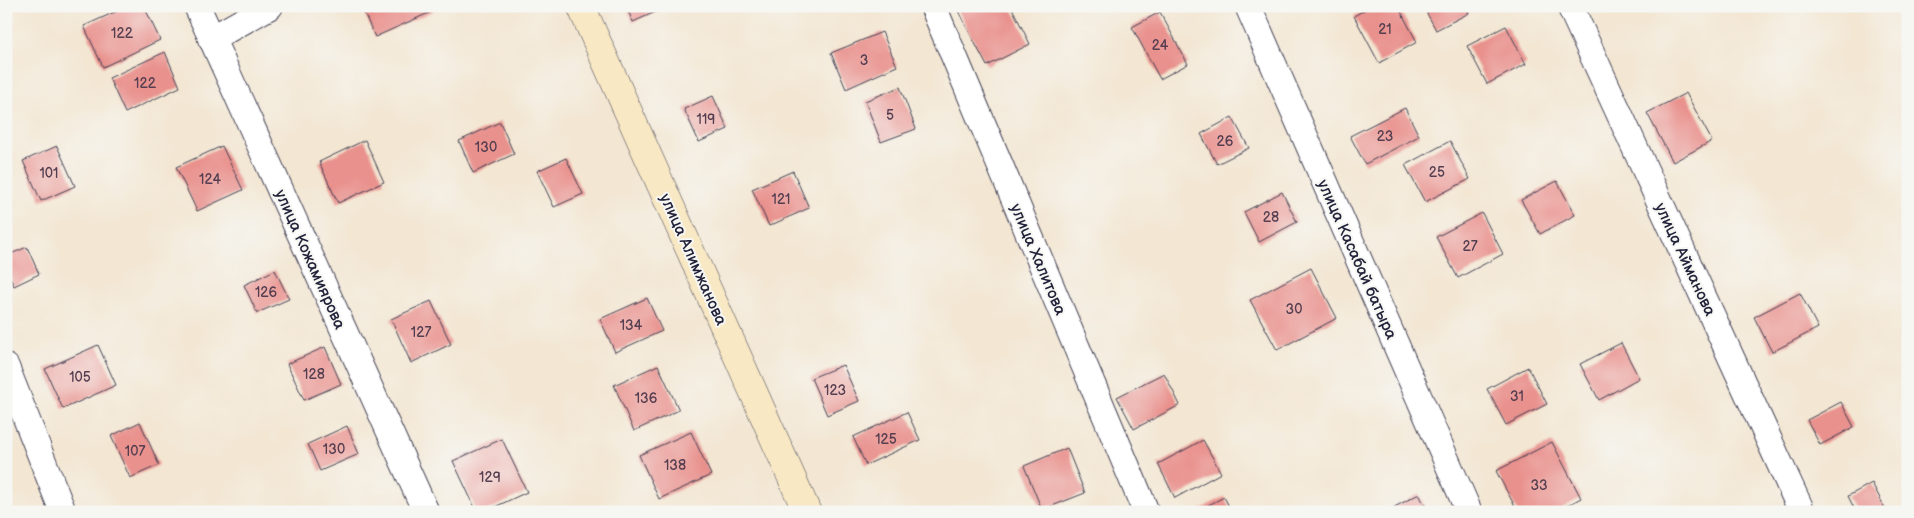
<svg xmlns="http://www.w3.org/2000/svg" width="1914" height="518" viewBox="0 0 1914 518" font-family="'Balsamiq Sans',sans-serif">
	<style>
		.building { fill: #e9918d }
		.lines { fill: none; stroke-linecap: round; stroke-linejoin: round }
		.street-casing { stroke: #413f52; stroke-width: 28 }
		.secondary-casing { stroke: #413f52; stroke-width: 29 }
		.street { stroke: #fff; stroke-width: 26 }
		.secondary { stroke: #f8e8c3; stroke-width: 28 }
		.labels { text-anchor: middle; stroke-width: 4; stroke-linejoin: round; paint-order: stroke }
		.number-label { font-size: 14px; fill: #543e50 }
		.street-label { font-size: 16px; fill: #22223b; stroke: #f6f6f2 }
	</style>
	<rect width="100%" height="100%" fill="#f6f6f2"/>
	<filter id="ink" filterUnits="userSpaceOnUse"><feTurbulence type="fractalNoise" baseFrequency=".02" numOctaves="2"/><feDisplacementMap in="SourceGraphic" scale="10" xChannelSelector="R" yChannelSelector="G"/><feConvolveMatrix kernelMatrix="1 2 1 2 8 2 1 2 1" color-interpolation-filters="sRGB"/></filter>
	<filter id="wash" filterUnits="userSpaceOnUse"><feTurbulence type="fractalNoise" baseFrequency=".0096" numOctaves="4" result="noise"/><feDisplacementMap in="SourceGraphic" scale="20" xChannelSelector="R" yChannelSelector="G"/><feGaussianBlur stdDeviation="1.12" result="paint"/><feColorMatrix in="noise" values="0 0 0 0 0 0 0 0 0 0 0 0 0 0 0 0 0 1.4 0 .05"/><feComposite in="paint" operator="in"/></filter>
	<g filter="url(#wash)">
		<rect width="100%" height="100%" fill="#f3e6d2"/>
		<g id="blocks">
			<g class="building">
				<polygon points="128,6 144,6 160,40 103,67 84,26"/>
				<polygon points="361,6 430,6 433,11 375,37"/>
				<polygon points="626,6 669,6 633,22"/>
				<polygon points="959,6 1011,6 1030,44 987,66 956,7"/>
				<polygon points="1371,6 1398,6 1417,42 1379,63 1354,16"/>
				<polygon points="1423,6 1465,6 1469,13 1436,30"/>
				<polygon points="1160,12 1188,64 1160,79 1132,27"/>
				<polygon points="1506,26 1526,64 1487,84 1467,46"/>
				<polygon points="882,32 897,66 846,89 831,53"/>
				<polygon points="165,52 180,87 125,113 109,78"/>
				<polygon points="900,87 916,129 881,142 865,101"/>
				<polygon points="1686,93 1712,141 1673,162 1647,113"/>
				<polygon points="713,96 728,129 699,142 684,109"/>
				<polygon points="1405,108 1419,136 1365,164 1350,136"/>
				<polygon points="1232,117 1249,148 1217,164 1201,134"/>
				<polygon points="500,122 514,154 473,173 459,141"/>
				<polygon points="365,140 384,182 338,203 319,162"/>
				<polygon points="1450,141 1470,179 1425,202 1405,165"/>
				<polygon points="57,146 75,186 41,201 23,161"/>
				<polygon points="222,146 243,190 197,211 176,167"/>
				<polygon points="566,158 583,194 554,207 537,171"/>
				<polygon points="793,171 809,208 769,226 752,189"/>
				<polygon points="1557,181 1575,215 1540,234 1521,200"/>
				<polygon points="1282,192 1297,222 1259,242 1244,212"/>
				<polygon points="1482,213 1503,254 1458,278 1436,237"/>
				<polygon points="27,247 39,274 14,286 6,269 6,256"/>
				<polygon points="1311,268 1337,318 1277,350 1250,300"/>
				<polygon points="275,270 289,299 257,313 244,285"/>
				<polygon points="1800,293 1818,328 1772,352 1754,317"/>
				<polygon points="647,298 662,331 615,352 600,319"/>
				<polygon points="431,301 451,344 411,363 391,319"/>
				<polygon points="1621,343 1639,378 1599,400 1580,364"/>
				<polygon points="98,345 116,385 63,409 45,369"/>
				<polygon points="325,347 341,384 304,400 287,364"/>
				<polygon points="658,365 679,410 634,431 614,385"/>
				<polygon points="843,365 859,401 827,415 811,378"/>
				<polygon points="1528,367 1547,404 1506,425 1487,389"/>
				<polygon points="1164,373 1180,405 1134,429 1117,397"/>
				<polygon points="1841,402 1854,427 1820,445 1807,420"/>
				<polygon points="907,412 920,440 866,465 853,437"/>
				<polygon points="140,422 159,465 130,478 111,436"/>
				<polygon points="347,426 359,454 320,471 308,444"/>
				<polygon points="691,432 711,475 659,499 639,455"/>
				<polygon points="502,439 527,492 484,512 477,512 453,461"/>
				<polygon points="1203,440 1221,473 1175,498 1158,464"/>
				<polygon points="1552,442 1581,498 1555,512 1518,512 1496,471"/>
				<polygon points="1067,448 1085,493 1042,510 1024,466"/>
				<polygon points="1872,483 1887,512 1856,512 1848,496"/>
				<polygon points="1419,494 1428,512 1385,512"/>
				<polygon points="1224,497 1232,512 1195,512"/>
			</g>
		</g>
	</g>
	<g filter="url(#ink)">
		<use href="#blocks" fill-opacity="0" stroke="#413f52" stroke-width="1"/>
		<g class="lines">
			<g class="street-casing">
				<g id="street">
					<polyline points="197,6 426,512"/>
					<polyline points="933,6 1146,512"/>
					<polyline points="1248,6 1469,512"/>
					<polyline points="1570,6 1802,512"/>
					<polyline points="211,39 270,6"/>
					<polyline points="6,367 63,512"/>
				</g>
			</g>
			<g class="secondary-casing">
				<polyline id="secondary" points="581,6 807,512"/>
			</g>
			<use href="#street" class="street"/>
			<use href="#secondary" class="secondary"/>
		</g>
	</g>
	<g class="labels">
		<g class="number-label">
			<text x="1385" y="34">21</text>
			<text x="122" y="38">122</text>
			<text x="1160" y="50">24</text>
			<text x="864" y="65">3</text>
			<text x="145" y="88">122</text>
			<text x="890" y="120">5</text>
			<text x="706" y="124">119</text>
			<text x="1385" y="141">23</text>
			<text x="1225" y="146">26</text>
			<text x="486" y="152">130</text>
			<text x="1437" y="177">25</text>
			<text x="49" y="178">101</text>
			<text x="210" y="184">124</text>
			<text x="781" y="204">121</text>
			<text x="1271" y="222">28</text>
			<text x="1470" y="251">27</text>
			<text x="266" y="297">126</text>
			<text x="1294" y="314">30</text>
			<text x="631" y="330">134</text>
			<text x="421" y="337">127</text>
			<text x="314" y="379">128</text>
			<text x="80" y="382">105</text>
			<text x="835" y="395">123</text>
			<text x="1517" y="401">31</text>
			<text x="646" y="403">136</text>
			<text x="886" y="444">125</text>
			<text x="334" y="454">130</text>
			<text x="135" y="456">107</text>
			<text x="675" y="470">138</text>
			<text x="490" y="482">129</text>
			<text x="1539" y="490">33</text>
		</g>
		<g class="street-label">
			<text transform="translate(311 259) rotate(66)" y="6">улица Кожамиярова</text>
			<text transform="translate(694 259) rotate(66)" y="6">улица Алимжанова</text>
			<text transform="translate(1039 259) rotate(67)" y="6">улица Халитова</text>
			<text transform="translate(1358 259) rotate(66)" y="6">улица Касабай батыра</text>
			<text transform="translate(1686 259) rotate(65)" y="6">улица Айманова</text>
		</g>
	</g>
	<rect width="1914" height="518" fill="none" stroke="#f6f6f2" stroke-width="25"/>
</svg>
